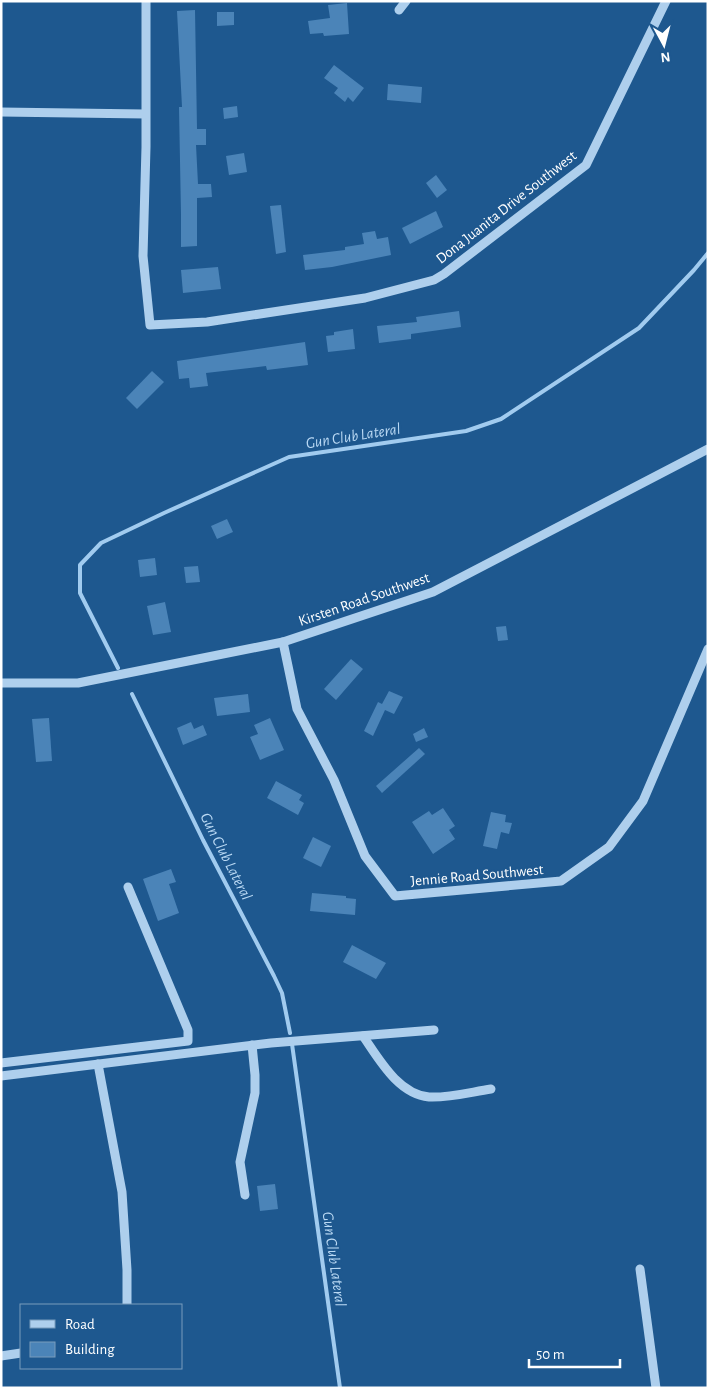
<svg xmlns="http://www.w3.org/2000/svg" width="709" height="1389" viewBox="0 0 709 1389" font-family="'Alegreya Sans',sans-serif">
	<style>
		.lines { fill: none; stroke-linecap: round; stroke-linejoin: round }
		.stream { stroke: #a1cbef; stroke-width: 4 }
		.building { fill: #4b84b8 }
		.minor { stroke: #aecfed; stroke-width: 9 }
		.labels { text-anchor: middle; stroke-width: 4; stroke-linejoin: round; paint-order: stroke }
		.street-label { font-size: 15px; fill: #fff; stroke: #1e588f }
		.water-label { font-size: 16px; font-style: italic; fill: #bad9f4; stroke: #1e588f }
	</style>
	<rect width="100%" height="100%" fill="#1e588f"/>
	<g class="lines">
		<g class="stream">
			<polyline points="118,668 80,593 80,565 101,543 164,513 289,457 466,431 501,419 639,328 694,270 708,253"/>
			<polyline points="132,694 203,840 274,976 282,993 290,1033"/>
			<polyline points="292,1044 340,1388"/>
		</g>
	</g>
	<g class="building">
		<polygon points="347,3 349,34 324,36 323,33 310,34 308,21 330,18 328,5"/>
		<polygon points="195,10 197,129 206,129 206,145 196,145 198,184 211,184 212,197 197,198 197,246 181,247 181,215 179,107 182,107 177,11"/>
		<polygon points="217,12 234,12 234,25 217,26"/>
		<polygon points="334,65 364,88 353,102 348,97 345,102 334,93 338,88 324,78"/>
		<polygon points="388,84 422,87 421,103 387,100"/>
		<polygon points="237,106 238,117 224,119 223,108"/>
		<polygon points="244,153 247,172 229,175 226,156"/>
		<polygon points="436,175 447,190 437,198 426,183"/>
		<polygon points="281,205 286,252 276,254 270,206"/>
		<polygon points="436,211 443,227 410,244 402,228"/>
		<polygon points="375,231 377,239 388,237 391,255 332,267 305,270 303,255 345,250 345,247 364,244 362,233"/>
		<polygon points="218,267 221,289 183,293 181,270"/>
		<polygon points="459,311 461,327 411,334 411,339 379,343 377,326 417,322 416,317"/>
		<polygon points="353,329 355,349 328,352 326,336 334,335 334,332"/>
		<polygon points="305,342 308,365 267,370 266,366 206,373 208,386 190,388 189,378 179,379 177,361"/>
		<polygon points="152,371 164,382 137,409 126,398"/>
		<polygon points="227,519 233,532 217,539 211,526"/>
		<polygon points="155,558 157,575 140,577 138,560"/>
		<polygon points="198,566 200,582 186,583 184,567"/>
		<polygon points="165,602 171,632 153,635 147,606"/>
		<polygon points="506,626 508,640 498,641 496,627"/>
		<polygon points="351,659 363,669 336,700 324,689"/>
		<polygon points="389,691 403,697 394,714 385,710 373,736 364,731 378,702 382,704"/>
		<polygon points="248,694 250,712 217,716 214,698"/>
		<polygon points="49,718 52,761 36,762 32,719"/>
		<polygon points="270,718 284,750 260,760 250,737 258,734 254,725"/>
		<polygon points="191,722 194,729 203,725 207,735 183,745 177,728"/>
		<polygon points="424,728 428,737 416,742 413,734"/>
		<polygon points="419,748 425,754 382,793 376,786"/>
		<polygon points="276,781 302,795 299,800 304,803 298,815 267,798"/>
		<polygon points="443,808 455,826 449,830 455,839 433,854 412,822 429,811 432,815"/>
		<polygon points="491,812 506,815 505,822 512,823 509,834 501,832 497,849 483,846"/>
		<polygon points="313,837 331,846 321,867 303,858"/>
		<polygon points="171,869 176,882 169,884 179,913 158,921 143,879"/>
		<polygon points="312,893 346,896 346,898 356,899 355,915 310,911"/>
		<polygon points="352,945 386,963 376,979 343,962"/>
		<polygon points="275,1184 278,1209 260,1211 257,1186"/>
	</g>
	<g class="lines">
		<g class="minor">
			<polyline points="146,1 146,147 143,256 150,325 207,322 365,298 434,280 444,274 586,165 666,1"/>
			<polyline points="399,10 406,1"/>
			<polyline points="1,112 145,114"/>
			<polyline points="283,642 297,709 334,780 365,856 395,896 561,881 609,847 643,801 708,649"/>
			<polyline points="1,683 78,683 283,642 433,592 708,449"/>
			<path d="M363,1036c16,23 35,58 66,61 20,1 42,-5 62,-8"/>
			<polyline points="1,1063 188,1041 188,1030 128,887"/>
			<polyline points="98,1064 122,1192 127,1270 127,1305"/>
			<polyline points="1,1076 271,1043 434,1030"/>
			<polyline points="245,1195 240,1162 255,1093 255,1075 252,1045"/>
			<polyline points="640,1269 656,1388"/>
			<polyline points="1,1356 21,1353"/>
		</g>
	</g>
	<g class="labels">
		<g class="street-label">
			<text transform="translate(506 207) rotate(-38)" y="5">Dona Juanita Drive Southwest</text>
			<text transform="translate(364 599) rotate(-19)" y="5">Kirsten Road Southwest</text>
			<text transform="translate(477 875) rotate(-5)" y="5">Jennie Road Southwest</text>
		</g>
		<g class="water-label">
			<text transform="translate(353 435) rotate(-9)" y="6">Gun Club Lateral</text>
			<text transform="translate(227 856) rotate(63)" y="6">Gun Club Lateral</text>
			<text transform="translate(335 1259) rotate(82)" y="6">Gun Club Lateral</text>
		</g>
	</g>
	<rect width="709" height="1389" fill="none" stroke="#ffffff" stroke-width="5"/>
	<rect x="20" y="1304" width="162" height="65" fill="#1e588f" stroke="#789bbc"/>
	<rect x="30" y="1320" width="25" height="8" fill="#aecfed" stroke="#789bbc"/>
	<text x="65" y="1329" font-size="15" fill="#ffffff">Road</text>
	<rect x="30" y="1342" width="25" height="15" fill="#4b84b8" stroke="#789bbc"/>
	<text x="65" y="1354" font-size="15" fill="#ffffff">Building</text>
	<g transform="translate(664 45) rotate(173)" stroke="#1e588f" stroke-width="4" paint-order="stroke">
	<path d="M0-4L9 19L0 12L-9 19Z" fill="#ffffff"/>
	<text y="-8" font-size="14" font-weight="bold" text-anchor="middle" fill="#ffffff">N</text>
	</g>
	<path d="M529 1359v8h91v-8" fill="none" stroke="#ffffff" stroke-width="2.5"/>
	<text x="536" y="1359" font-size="15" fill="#ffffff" stroke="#1e588f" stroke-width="4" paint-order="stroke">50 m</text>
</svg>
